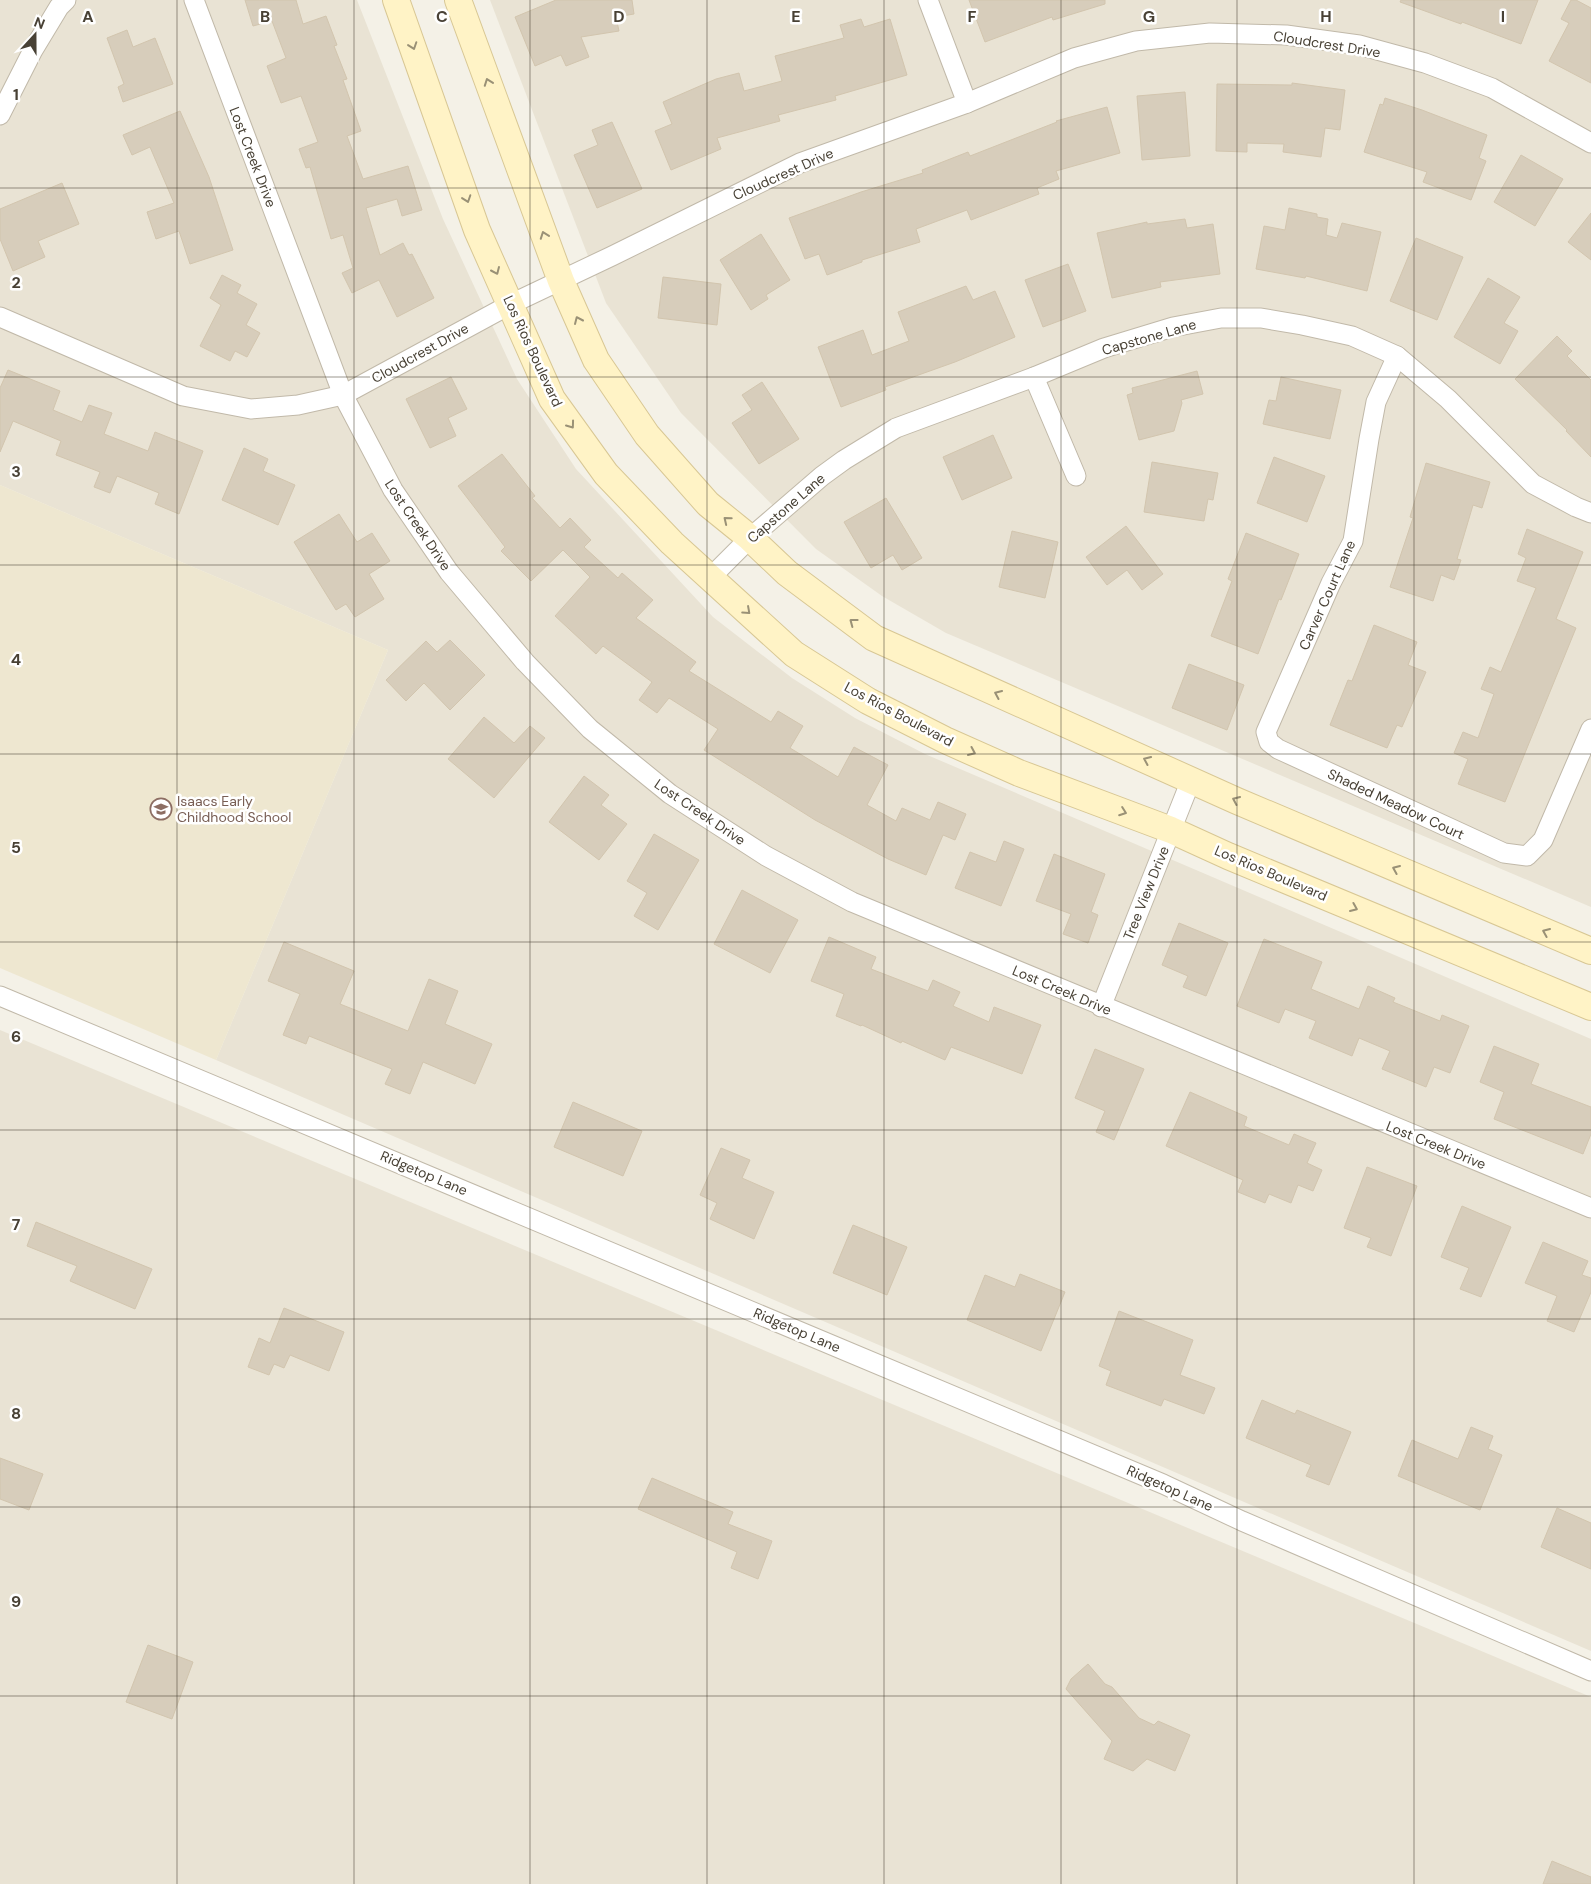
<svg xmlns="http://www.w3.org/2000/svg" width="1591" height="1884" viewBox="0 0 1591 1884" font-family="'DM Sans',sans-serif">
	<style>
		.residential { fill: #e9e3d4 }
		.education { fill: #eee7d0 }
		.building { fill: #d7cdbb; stroke: #d2c5ae }
		.lines { fill: none; stroke-linecap: round; stroke-linejoin: round }
		.minor-casing { stroke: #c1b9a9; stroke-width: 21 }
		.secondary-casing { stroke: #d8c794; stroke-width: 28 }
		.minor { stroke: #fff; stroke-width: 19 }
		.secondary { stroke: #fff3c6; stroke-width: 26 }
		.oneway { stroke: #9a9176 }
		.grid { fill: none; stroke: #484135; stroke-width: 1; stroke-opacity: 0.55 }
		.labels { text-anchor: middle; stroke-width: 5; stroke-linejoin: round; paint-order: stroke }
		.street-label { font-size: 14px; fill: #484135; stroke: #fff }
		.education-label { font-size: 14px; fill: #785e54; stroke: #fff; text-anchor: start }
		.grid-label { font-size: 16px; text-anchor: middle; font-weight: bold; fill: #484135; stroke: #fff; stroke-width: 5; stroke-linejoin: round; paint-order: stroke }
	</style>
	<rect width="100%" height="100%" fill="#f4f1e7"/>
	<g class="residential">
		<polygon points="0,0 357,0 443,219 517,379 576,469 713,617 792,678 855,718 925,754 1591,1039 1591,1651 216,1060 388,650 0,485"/>
		<polygon points="490,0 1591,0 1591,907 946,633 882,596 816,549 681,413 606,303"/>
		<polygon points="0,1030 1591,1697 1591,1884 0,1884"/>
	</g>
	<polygon class="education" points="0,485 388,650 216,1060 0,968"/>
	<g class="building">
		<polygon points="245,0 296,0 303,24 326,16 337,45 334,46 347,79 343,80 361,131 347,136 363,179 408,166 422,210 402,216 397,199 366,208 380,255 403,243 409,255 412,254 434,298 397,317 379,280 352,293 342,273 353,268 343,235 331,239 310,167 306,168 299,149 318,142 301,96 281,103 267,66 286,58 272,21 253,26"/>
		<polygon points="556,0 632,0 634,14 616,17 619,31 581,37 589,57 566,66 561,55 535,66 515,17"/>
		<polygon points="969,0 1105,0 1105,4 1053,20 1052,17 985,42"/>
		<polygon points="1401,0 1538,0 1521,44 1462,22 1461,24 1400,2"/>
		<polygon points="1571,0 1576,0 1591,8 1591,83 1549,61 1569,23 1561,19"/>
		<polygon points="861,19 864,27 890,19 907,75 835,96 836,100 778,115 780,121 717,138 721,149 671,170 655,131 672,124 663,102 716,79 739,73 744,91 782,81 775,56 844,38 840,25"/>
		<polygon points="127,30 133,47 155,38 173,84 123,102 118,87 124,84 107,38"/>
		<polygon points="1292,83 1345,90 1340,130 1325,128 1321,157 1283,152 1284,144 1247,143 1247,152 1216,151 1217,84 1292,85"/>
		<polygon points="1185,92 1190,156 1142,160 1137,96"/>
		<polygon points="1385,98 1422,110 1487,135 1479,158 1486,161 1471,200 1423,182 1427,172 1364,152 1380,104 1383,105"/>
		<polygon points="1107,107 1120,153 1056,171 1059,179 1037,188 1039,194 971,220 967,210 916,229 920,242 862,260 862,262 827,275 819,254 805,259 789,218 861,192 923,173 922,170 968,152 970,156 1057,122 1056,121"/>
		<polygon points="180,111 209,177 233,250 190,264 179,231 156,239 147,212 174,203 150,147 132,155 123,135"/>
		<polygon points="612,122 642,189 597,208 574,155 598,145 592,130"/>
		<polygon points="1521,155 1563,179 1535,226 1494,202"/>
		<polygon points="62,183 79,224 38,241 45,257 13,271 0,239 0,209"/>
		<polygon points="1289,208 1317,214 1317,217 1328,219 1326,235 1337,238 1342,223 1381,232 1367,291 1306,276 1305,278 1256,269 1264,226 1285,230"/>
		<polygon points="1591,213 1591,260 1568,242"/>
		<polygon points="1185,219 1187,228 1213,224 1220,274 1160,282 1161,287 1112,298 1097,233 1147,222 1147,224"/>
		<polygon points="761,234 790,280 766,295 768,299 751,310 720,260"/>
		<polygon points="1416,238 1463,257 1437,320 1390,301"/>
		<polygon points="1068,264 1086,311 1043,327 1025,280"/>
		<polygon points="222,275 241,285 237,293 257,304 246,325 260,333 247,357 235,351 230,361 200,346 221,305 210,298"/>
		<polygon points="663,277 721,284 717,325 658,318"/>
		<polygon points="1488,278 1520,297 1504,323 1518,331 1500,364 1454,337"/>
		<polygon points="966,286 973,300 995,291 1015,337 955,362 885,387 886,390 841,407 818,347 863,330 872,355 909,341 898,312"/>
		<polygon points="1557,336 1572,351 1567,356 1591,380 1591,457 1566,431 1567,430 1515,379"/>
		<polygon points="8,370 60,391 53,410 82,422 89,405 112,413 104,434 148,451 155,432 203,451 179,514 155,504 159,493 117,476 110,493 94,487 100,472 56,455 61,441 13,421 0,452 0,388"/>
		<polygon points="1197,371 1203,394 1181,400 1182,403 1174,431 1139,440 1127,395 1133,393 1132,388"/>
		<polygon points="451,377 467,409 448,418 456,436 430,448 406,399"/>
		<polygon points="1281,377 1341,390 1330,439 1263,424 1269,400 1276,401"/>
		<polygon points="762,382 799,439 759,464 732,423 752,410 742,395"/>
		<polygon points="993,435 1012,478 962,500 943,457"/>
		<polygon points="244,448 268,459 263,471 295,485 278,525 222,500"/>
		<polygon points="502,454 535,496 532,498 560,528 570,518 591,540 584,547 618,578 622,573 653,600 636,618 696,662 689,671 771,722 778,711 803,726 790,748 838,777 854,747 888,765 867,805 896,821 902,808 930,820 938,802 966,814 955,840 943,835 926,875 888,859 815,820 704,750 718,729 669,698 657,713 639,700 652,682 603,646 596,654 555,616 590,577 563,550 531,581 501,551 505,547 458,486"/>
		<polygon points="1274,457 1325,476 1307,522 1257,503"/>
		<polygon points="1152,462 1218,473 1213,500 1208,499 1204,521 1144,512"/>
		<polygon points="1426,463 1490,482 1482,508 1473,505 1457,559 1461,560 1454,580 1441,575 1433,601 1390,587 1413,518 1410,517"/>
		<polygon points="886,498 922,558 902,570 893,555 871,568 844,522"/>
		<polygon points="339,514 357,542 372,533 390,561 369,574 384,599 355,617 346,604 336,610 294,542"/>
		<polygon points="1126,526 1163,574 1142,590 1127,570 1107,585 1086,557"/>
		<polygon points="1527,529 1583,552 1556,619 1576,628 1505,802 1458,784 1468,759 1454,753 1463,732 1478,738 1494,694 1481,689 1490,667 1501,672 1536,588 1517,581 1526,558 1518,554"/>
		<polygon points="1012,531 1058,542 1045,598 999,587"/>
		<polygon points="1246,533 1299,554 1281,600 1279,599 1258,654 1211,636 1232,581 1228,579"/>
		<polygon points="1374,625 1417,642 1408,665 1426,672 1402,727 1397,725 1387,748 1330,725 1348,680 1352,681"/>
		<polygon points="450,640 485,675 450,710 424,683 406,701 386,680 426,641 437,652"/>
		<polygon points="1189,664 1244,685 1227,730 1172,708"/>
		<polygon points="484,717 514,743 530,726 545,738 494,798 448,759"/>
		<polygon points="584,776 609,795 601,805 627,824 599,860 549,822"/>
		<polygon points="654,834 699,860 658,930 634,916 647,893 627,881"/>
		<polygon points="1004,841 1024,849 1001,906 955,888 970,852 996,862"/>
		<polygon points="1054,854 1105,874 1091,912 1098,915 1088,943 1063,934 1071,914 1036,901"/>
		<polygon points="742,890 798,920 770,973 714,944"/>
		<polygon points="1179,923 1228,943 1206,996 1183,987 1188,976 1162,965"/>
		<polygon points="829,937 876,957 871,969 928,991 933,980 960,992 953,1006 989,1022 994,1007 1041,1025 1022,1074 951,1047 945,1060 902,1041 901,1043 862,1025 861,1026 836,1016 844,994 811,981"/>
		<polygon points="1264,939 1322,962 1311,989 1359,1009 1368,986 1395,998 1393,1002 1440,1021 1442,1015 1469,1026 1450,1073 1434,1067 1426,1087 1382,1069 1390,1051 1359,1038 1352,1056 1309,1038 1316,1021 1285,1009 1279,1023 1237,1006"/>
		<polygon points="284,942 354,971 340,1004 408,1031 429,979 458,991 445,1024 492,1044 475,1084 423,1062 410,1094 385,1084 392,1069 309,1036 306,1044 283,1035 300,994 268,981"/>
		<polygon points="1494,1046 1539,1064 1531,1084 1591,1107 1591,1134 1583,1154 1494,1119 1504,1092 1480,1082"/>
		<polygon points="1095,1049 1144,1069 1114,1140 1096,1132 1105,1111 1075,1098"/>
		<polygon points="1190,1092 1247,1117 1244,1126 1289,1145 1294,1134 1316,1143 1307,1163 1322,1170 1313,1191 1298,1185 1291,1203 1269,1194 1265,1203 1238,1192 1243,1180 1166,1146"/>
		<polygon points="573,1102 642,1131 623,1176 554,1147"/>
		<polygon points="721,1148 750,1160 742,1178 774,1192 754,1239 710,1219 717,1203 700,1195"/>
		<polygon points="1367,1167 1417,1186 1391,1256 1367,1247 1371,1238 1344,1228"/>
		<polygon points="1462,1206 1511,1227 1481,1297 1460,1289 1469,1268 1441,1257"/>
		<polygon points="36,1222 152,1269 135,1309 70,1281 77,1266 27,1246"/>
		<polygon points="853,1225 907,1247 887,1295 833,1273"/>
		<polygon points="1543,1242 1588,1261 1582,1275 1591,1278 1591,1292 1574,1332 1547,1321 1557,1296 1525,1283"/>
		<polygon points="1020,1274 1065,1292 1041,1351 967,1320 985,1275 1015,1287"/>
		<polygon points="284,1308 344,1332 329,1371 290,1355 284,1368 274,1364 269,1375 248,1367 259,1338 270,1343"/>
		<polygon points="1119,1311 1193,1340 1180,1375 1215,1388 1204,1414 1164,1399 1161,1406 1106,1385 1111,1371 1099,1366"/>
		<polygon points="1262,1400 1295,1414 1297,1410 1351,1432 1329,1485 1306,1476 1311,1465 1246,1438"/>
		<polygon points="1471,1427 1493,1436 1488,1449 1502,1455 1480,1510 1398,1476 1412,1440 1458,1459"/>
		<polygon points="0,1458 43,1474 29,1510 0,1499"/>
		<polygon points="652,1478 733,1512 728,1524 772,1541 758,1579 731,1568 737,1552 638,1509"/>
		<polygon points="1557,1508 1591,1523 1591,1569 1541,1547"/>
		<polygon points="148,1645 193,1662 172,1719 126,1702"/>
		<polygon points="1088,1664 1105,1684 1112,1687 1139,1718 1154,1725 1158,1721 1190,1735 1175,1771 1147,1759 1133,1771 1104,1759 1112,1741 1066,1689 1071,1679"/>
		<polygon points="1552,1861 1591,1877 1591,1884 1543,1884"/>
	</g>
	<g class="lines">
		<g class="minor-casing">
			<g id="minor">
				<polyline points="194,0 343,395 393,490 449,572 525,662 590,729 670,794 766,856 852,902 1591,1208"/>
				<polyline points="928,0 967,103"/>
				<polyline points="0,115 33,50 59,7 66,0"/>
				<polyline points="0,317 183,396 251,409 298,405 343,395 511,304 612,256 800,163 967,103 1074,58 1136,41 1210,33 1286,35 1359,45 1425,63 1492,88 1591,143"/>
				<polyline points="1397,356 1376,402 1369,439 1353,541 1331,583 1266,732 1269,742 1278,749 1504,853 1527,856 1543,840 1591,729"/>
				<polyline points="1034,377 1076,476"/>
				<polyline points="710,578 750,538 822,476 844,460 896,428 1034,377 1104,348 1173,327 1221,318 1261,318 1302,325 1352,336 1397,356 1448,399 1533,484 1576,507 1591,513"/>
				<polyline points="0,996 1163,1484 1242,1521 1591,1671"/>
				<polyline points="1101,1007 1191,780"/>
			</g>
		</g>
		<g class="secondary-casing">
			<g id="secondary">
				<polyline points="396,0 477,230 552,399 606,474 672,543 794,654 868,701 945,740 1019,773 1171,830 1228,856 1591,1007"/>
				<polyline points="458,0 561,281 596,360 647,435 708,504 750,538 787,573 874,638 1237,801 1591,951"/>
			</g>
		</g>
		<use href="#minor" class="minor"/>
		<use href="#secondary" class="secondary"/>
	</g>
	<defs><path id="oneway-chevron" d="M-2-3.5L2.5 0L-2 3.5" fill="none" stroke-width="1.6" stroke-linecap="round" stroke-linejoin="round" transform="scale(1.25)"/></defs>
	<g class="oneway">
		<use href="#oneway-chevron" transform="translate(413 46) rotate(71)"/>
		<use href="#oneway-chevron" transform="translate(488 82) rotate(-110)"/>
		<use href="#oneway-chevron" transform="translate(467 199) rotate(71)"/>
		<use href="#oneway-chevron" transform="translate(544 235) rotate(-110)"/>
		<use href="#oneway-chevron" transform="translate(496 271) rotate(66)"/>
		<use href="#oneway-chevron" transform="translate(578 320) rotate(-114)"/>
		<use href="#oneway-chevron" transform="translate(571 425) rotate(54)"/>
		<use href="#oneway-chevron" transform="translate(727 520) rotate(-141)"/>
		<use href="#oneway-chevron" transform="translate(747 611) rotate(42)"/>
		<use href="#oneway-chevron" transform="translate(853 622) rotate(-143)"/>
		<use href="#oneway-chevron" transform="translate(998 694) rotate(-156)"/>
		<use href="#oneway-chevron" transform="translate(972 752) rotate(24)"/>
		<use href="#oneway-chevron" transform="translate(1147 760) rotate(-156)"/>
		<use href="#oneway-chevron" transform="translate(1236 800) rotate(-156)"/>
		<use href="#oneway-chevron" transform="translate(1123 812) rotate(20)"/>
		<use href="#oneway-chevron" transform="translate(1396 869) rotate(-157)"/>
		<use href="#oneway-chevron" transform="translate(1354 908) rotate(23)"/>
		<use href="#oneway-chevron" transform="translate(1546 932) rotate(-157)"/>
	</g>
	<path class="grid" d="M177,0v1884M354,0v1884M530,0v1884M707,0v1884M884,0v1884M1061,0v1884M1237,0v1884M1414,0v1884M0,188h1591M0,377h1591M0,565h1591M0,754h1591M0,942h1591M0,1130h1591M0,1319h1591M0,1507h1591M0,1696h1591"/>
	<defs>
		<g id="school-ring" transform="scale(1.125)"><circle r="9.5" fill="#fff" stroke="#8d6e63" stroke-width="1.5"/><path d="M0-5L7-2L0 1L-7-2ZM-4 1L0 2.5L4 1V4Q0 6-4 4Z" fill="#8d6e63"/></g>
	</defs>
	<g fill-rule="evenodd">
		<use href="#school-ring" x="161" y="809"/>
	</g>
	<g class="labels">
		<g class="street-label">
			<text transform="translate(1327 44) rotate(9)" y="5">Cloudcrest Drive</text>
			<text transform="translate(253 157) rotate(69)" y="5">Lost Creek Drive</text>
			<text transform="translate(783 174) rotate(-24)" y="5">Cloudcrest Drive</text>
			<text transform="translate(1149 337) rotate(-16)" y="5">Capstone Lane</text>
			<text transform="translate(533 351) rotate(65)" y="5">Los Rios Boulevard</text>
			<text transform="translate(420 353) rotate(-29)" y="5">Cloudcrest Drive</text>
			<text transform="translate(786 508) rotate(-41)" y="5">Capstone Lane</text>
			<text transform="translate(418 525) rotate(56)" y="5">Lost Creek Drive</text>
			<text transform="translate(1327 595) rotate(-66)" y="5">Carver Court Lane</text>
			<text transform="translate(899 714) rotate(28)" y="5">Los Rios Boulevard</text>
			<text transform="translate(1396 804) rotate(25)" y="5">Shaded Meadow Court</text>
			<text transform="translate(700 812) rotate(34)" y="5">Lost Creek Drive</text>
			<text transform="translate(1271 873) rotate(23)" y="5">Los Rios Boulevard</text>
			<text transform="translate(1146 893) rotate(-68)" y="5">Tree View Drive</text>
			<text transform="translate(1062 990) rotate(23)" y="5">Lost Creek Drive</text>
			<text transform="translate(1436 1145) rotate(22)" y="5">Lost Creek Drive</text>
			<text transform="translate(424 1173) rotate(23)" y="5">Ridgetop Lane</text>
			<text transform="translate(797 1330) rotate(23)" y="5">Ridgetop Lane</text>
			<text transform="translate(1170 1488) rotate(24)" y="5">Ridgetop Lane</text>
		</g>
		<g class="education-label">
			<text x="177" y="806">Isaacs Early<tspan x="177" dy="16">Childhood School</tspan></text>
		</g>
	</g>
	<g class="grid-label">
		<text x="88" y="22">A</text>
		<text x="265" y="22">B</text>
		<text x="442" y="22">C</text>
		<text x="619" y="22">D</text>
		<text x="796" y="22">E</text>
		<text x="972" y="22">F</text>
		<text x="1149" y="22">G</text>
		<text x="1326" y="22">H</text>
		<text x="1503" y="22">I</text>
		<text x="16" y="100">1</text>
		<text x="16" y="288">2</text>
		<text x="16" y="477">3</text>
		<text x="16" y="665">4</text>
		<text x="16" y="853">5</text>
		<text x="16" y="1042">6</text>
		<text x="16" y="1230">7</text>
		<text x="16" y="1419">8</text>
		<text x="16" y="1607">9</text>
	</g>
	<g transform="translate(35 35) rotate(21)" stroke="#ffffff" stroke-width="4" paint-order="stroke">
	<path d="M0-4L9 19L0 12L-9 19Z" fill="#484135"/>
	<text y="-8" font-size="14" font-weight="bold" text-anchor="middle" fill="#484135">N</text>
	</g>
</svg>
